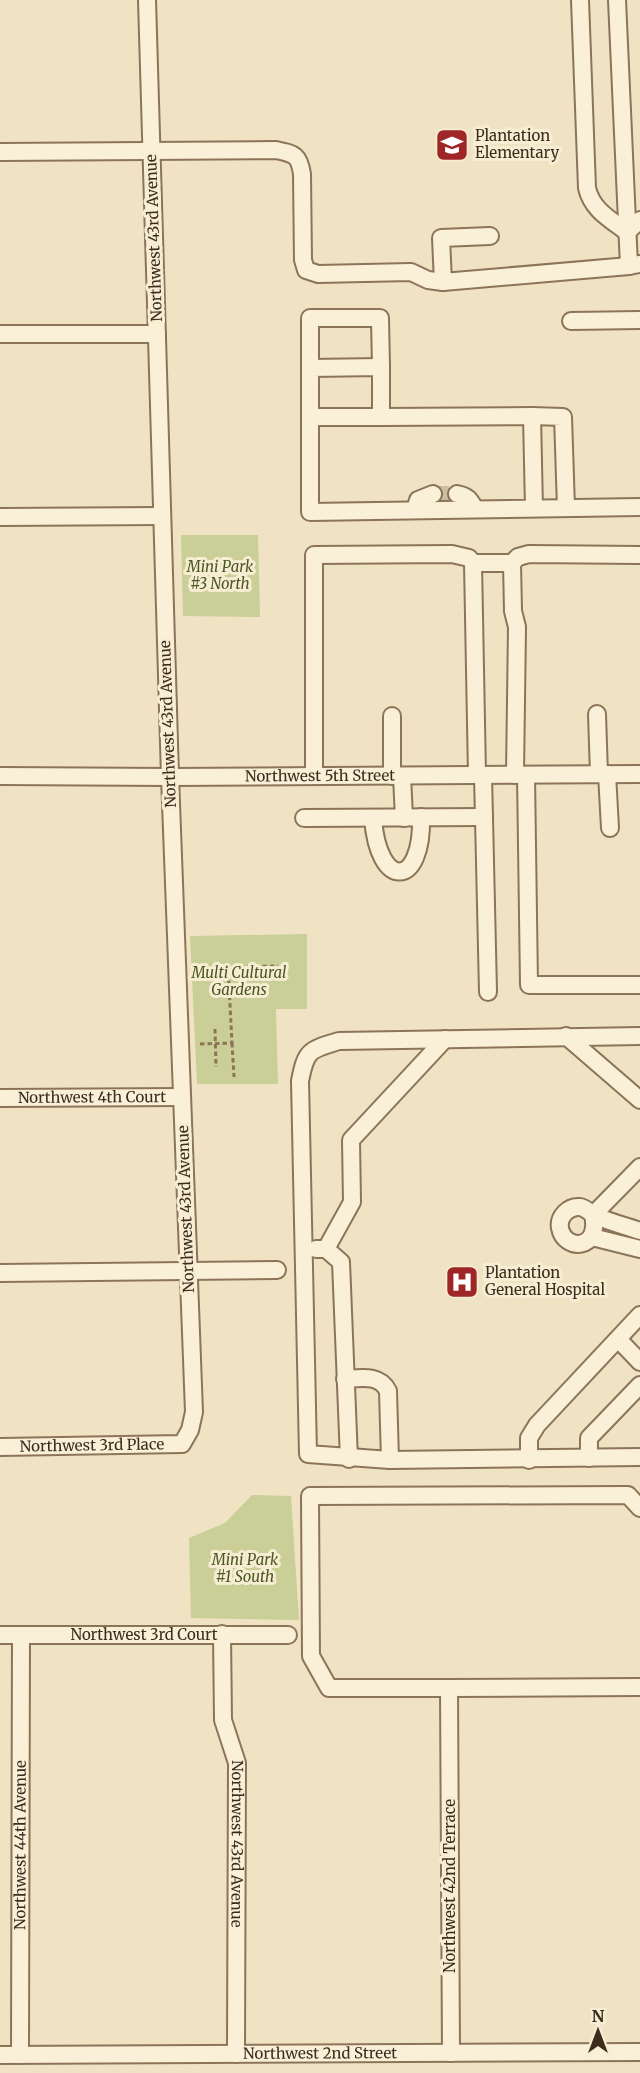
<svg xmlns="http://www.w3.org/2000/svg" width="640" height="2073" viewBox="0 0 640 2073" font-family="Merriweather,serif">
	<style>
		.green { fill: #c9cf96 }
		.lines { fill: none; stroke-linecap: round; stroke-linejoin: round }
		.minor-tunnel { stroke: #ccbea2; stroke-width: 16; stroke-dasharray: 16 8; stroke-linecap: butt }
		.minor-casing { stroke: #8c7459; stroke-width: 20 }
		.path { stroke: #8c7459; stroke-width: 3; stroke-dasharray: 4.5 3; stroke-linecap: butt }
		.minor { stroke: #faf0d7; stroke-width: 16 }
		.labels { text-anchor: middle; stroke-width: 6; stroke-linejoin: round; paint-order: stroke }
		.poi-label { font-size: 15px; fill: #3b2c1e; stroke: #f7edd3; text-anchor: start }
		.street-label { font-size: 15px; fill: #3b2c1e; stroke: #f7edd3 }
		.park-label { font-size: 15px; font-style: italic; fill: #4b5823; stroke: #f7edd3 }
	</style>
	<rect width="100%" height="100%" fill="#f0e3c3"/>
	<g class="green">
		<polygon points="181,535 258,535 260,617 183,616"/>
		<polygon points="307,934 307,1009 276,1009 278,1084 197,1084 190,936"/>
		<polygon points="252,1495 291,1496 299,1620 191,1618 189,1538 225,1523"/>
	</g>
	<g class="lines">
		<polyline class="minor-tunnel" points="433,494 457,494"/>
		<g class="minor-casing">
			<g id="minor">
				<path d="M580,0l7,188c5,22 23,31 40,44l13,-12"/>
				<polyline points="617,0 629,266 639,264"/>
				<path d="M0,152l276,-2c19,4 23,5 26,24l1,86 3,10 12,4 93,-2 17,8 15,2"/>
				<polyline points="490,236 441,238 443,282 629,266"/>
				<polyline points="571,321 640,320"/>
				<polyline points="0,334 157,334"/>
				<polyline points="310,368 310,318 380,318 381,367"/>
				<polyline points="532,416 563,417 566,508"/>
				<polyline points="310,417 381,417"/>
				<path d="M457,494c11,2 13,6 18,15"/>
				<path d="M534,509l-2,-93 -151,1v-50l-71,1v144c110,-2 220,-3 330,-5"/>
				<polyline points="415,510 418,500 433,494"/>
				<polyline points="0,517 162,516"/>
				<polyline points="473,563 512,563"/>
				<polyline points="597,714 599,774"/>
				<polyline points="392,716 392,776"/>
				<polyline points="607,774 610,828"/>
				<polyline points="483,775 488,992"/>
				<polyline points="515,775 517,627 513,611 512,563 518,557 529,554 640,555"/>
				<polyline points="526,775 529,985 640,985"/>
				<path id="s1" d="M0,776l170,1 470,-3"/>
				<polyline points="314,776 314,555 452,554 469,558 473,563 477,775"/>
				<polyline points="402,776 404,818"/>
				<polyline points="304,818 484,817"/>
				<path d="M373,818c5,72 50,71 48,-1"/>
				<polyline points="566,1036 640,1100"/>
				<path d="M640,1036l-301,5c-30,9 -33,9 -39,40l8,373 82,6 250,-3"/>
				<path id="s2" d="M0,1098l182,-1"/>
				<path d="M593,1215c8,36 -29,36 -33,13 -2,-11 8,-22 20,-21 6,1 10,6 16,9 14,6 29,10 44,15"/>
				<polyline points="593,1215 640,1167"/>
				<polyline points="592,1237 640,1249"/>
				<polyline points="316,1249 326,1249 341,1262 349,1459"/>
				<polyline points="326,1249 352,1202 351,1140 445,1039"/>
				<polyline points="0,1273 277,1270"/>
				<polyline points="618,1339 640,1362"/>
				<path d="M345,1379c16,-1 35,-5 43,12l2,69"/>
				<path id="s3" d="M0,1447l182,-3 8,-14 4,-18 -24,-635 -23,-777"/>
				<polyline points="589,1458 589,1438 640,1385"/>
				<polyline points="529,1460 529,1438 537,1425 640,1315"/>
				<path id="s4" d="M222,1634l1,86 14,43 -1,291"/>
				<path id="s5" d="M0,1635h288"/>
				<polyline points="449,1688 329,1688 311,1656 310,1496 628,1495 640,1508"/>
				<polyline points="451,2053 449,1688 640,1687"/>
				<path id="s6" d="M0,2055l640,-3"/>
				<path id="s7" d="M20,2055l1,-420"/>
			</g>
		</g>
		<g class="path">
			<polyline points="194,968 228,967"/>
			<polyline points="215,1029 216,1067"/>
			<polyline points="232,1043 234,1077"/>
			<polyline points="200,1044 232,1043 228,967 278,966"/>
		</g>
		<use href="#minor" class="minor"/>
	</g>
	<defs>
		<g id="school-square" transform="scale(1.725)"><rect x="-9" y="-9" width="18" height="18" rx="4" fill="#9e2626" stroke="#f7edd3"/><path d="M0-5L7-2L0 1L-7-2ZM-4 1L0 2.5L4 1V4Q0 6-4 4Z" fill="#fff"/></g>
		<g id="hospital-square" transform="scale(1.725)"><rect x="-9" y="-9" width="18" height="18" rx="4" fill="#9e2626" stroke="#f7edd3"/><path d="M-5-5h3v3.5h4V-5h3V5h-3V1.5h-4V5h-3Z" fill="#fff"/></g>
	</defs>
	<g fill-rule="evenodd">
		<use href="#school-square" x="452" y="145"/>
		<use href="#hospital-square" x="462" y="1282"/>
	</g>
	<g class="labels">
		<g class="poi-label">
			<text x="475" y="141">Plantation<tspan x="475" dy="17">Elementary</tspan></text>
			<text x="485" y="1278">Plantation<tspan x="485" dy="17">General Hospital</tspan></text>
		</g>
		<g class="street-label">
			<text transform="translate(154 238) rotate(-92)" y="5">Northwest 43rd Avenue</text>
			<text transform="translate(168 724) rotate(-92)" y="5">Northwest 43rd Avenue</text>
			<text dy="5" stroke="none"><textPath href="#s1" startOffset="320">Northwest 5th Street</textPath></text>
			<text dy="5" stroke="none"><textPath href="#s2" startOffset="92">Northwest 4th Court</textPath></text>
			<text transform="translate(186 1209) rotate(-92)" y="5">Northwest 43rd Avenue</text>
			<text dy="5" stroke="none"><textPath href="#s3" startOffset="92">Northwest 3rd Place</textPath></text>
			<text dy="5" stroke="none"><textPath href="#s5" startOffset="144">Northwest 3rd Court</textPath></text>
			<text dy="5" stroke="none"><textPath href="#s4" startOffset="212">Northwest 43rd Avenue</textPath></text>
			<text dy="5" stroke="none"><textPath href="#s7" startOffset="210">Northwest 44th Avenue</textPath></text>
			<text transform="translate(450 1886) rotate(-90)" y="5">Northwest 42nd Terrace</text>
			<text dy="5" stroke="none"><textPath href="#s6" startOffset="320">Northwest 2nd Street</textPath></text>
		</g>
		<g class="park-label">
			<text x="220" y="572">Mini Park<tspan x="220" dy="17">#3 North</tspan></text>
			<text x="239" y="978">Multi Cultural<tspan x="239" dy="17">Gardens</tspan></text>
			<text x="245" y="1565">Mini Park<tspan x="245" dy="17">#1 South</tspan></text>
		</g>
	</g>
	<g transform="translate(598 2031)" stroke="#f7edd3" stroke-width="4.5" paint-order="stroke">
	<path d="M0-4.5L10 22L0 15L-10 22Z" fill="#3b2c1e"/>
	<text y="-9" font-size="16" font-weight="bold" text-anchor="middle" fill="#3b2c1e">N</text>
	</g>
</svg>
